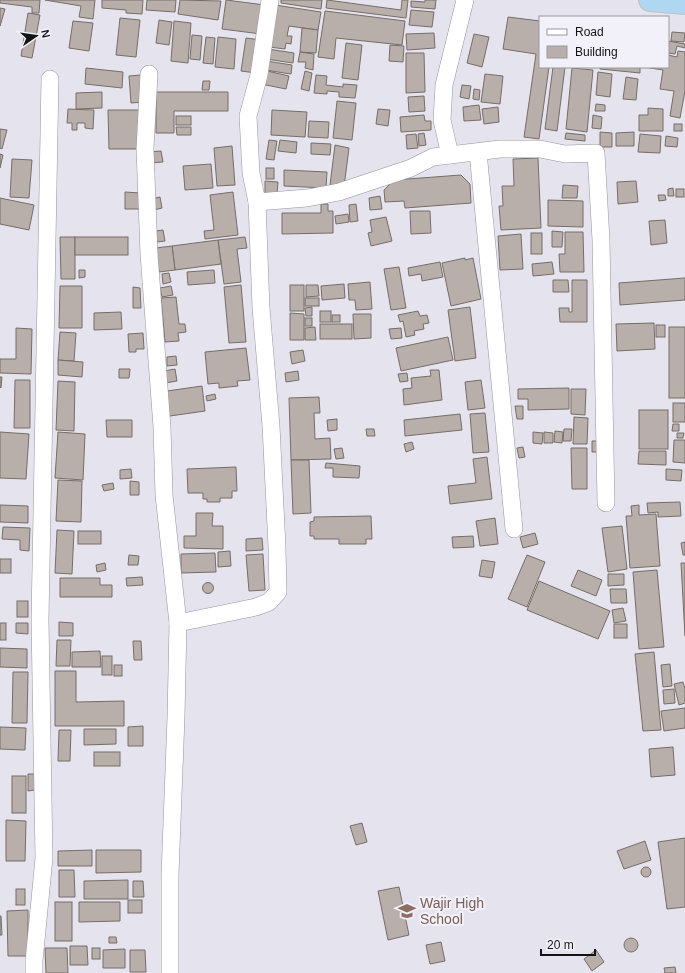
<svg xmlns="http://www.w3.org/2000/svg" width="685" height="973" viewBox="0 0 685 973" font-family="Arial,sans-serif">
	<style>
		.building { fill: #b9afaa; stroke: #766d68 }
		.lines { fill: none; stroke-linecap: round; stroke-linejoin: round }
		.street-casing { stroke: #95949d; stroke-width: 18 }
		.highway-casing { stroke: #c2c1c2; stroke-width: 24 }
		.street { stroke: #fff; stroke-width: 17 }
		.highway { stroke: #b0d7f1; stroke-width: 22 }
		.labels { text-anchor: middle; stroke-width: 4; stroke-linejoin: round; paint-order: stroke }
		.education-label { font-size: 14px; fill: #785e54; stroke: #f2f1fa; text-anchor: start }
	</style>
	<rect width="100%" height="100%" fill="#e5e3ed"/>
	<g class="building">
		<polygon points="0,0 40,0 39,13 32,13 32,7 0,3"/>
		<polygon points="45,0 95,0 93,19 79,17 81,6"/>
		<polygon points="102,0 143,0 142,14 126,13 126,10 102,8"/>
		<polygon points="147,0 176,0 175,12 146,10"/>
		<polygon points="180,0 221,1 218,20 178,14"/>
		<polygon points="226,0 265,5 261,34 222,29"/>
		<polygon points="281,0 322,0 321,9 281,3"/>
		<polygon points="327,0 401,10 402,0 408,0 406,18 326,8"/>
		<polygon points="425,0 436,0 435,9 411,7 411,1 425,2"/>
		<polygon points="275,5 321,12 318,30 289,26 287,36 292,36 291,44 286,43 285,49 269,47"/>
		<polygon points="0,8 5,9 0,26"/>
		<polygon points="411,10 434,12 432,27 409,25"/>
		<polygon points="325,11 405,21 402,45 336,38 334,59 318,57"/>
		<polygon points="28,13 40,15 32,58 21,56"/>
		<polygon points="508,17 540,21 540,67 549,67 539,139 524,137 536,54 503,49"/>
		<polygon points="120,18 140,20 136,57 116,55"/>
		<polygon points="159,20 172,22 169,45 156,43"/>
		<polygon points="73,21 93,23 89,51 69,48"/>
		<polygon points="174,21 191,23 188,63 171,61"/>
		<polygon points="302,28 318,30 316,53 300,52"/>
		<polygon points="672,32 685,33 684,42 671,41"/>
		<polygon points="434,33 435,48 407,50 406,34"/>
		<polygon points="474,34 489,37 482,67 467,63"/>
		<polygon points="192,35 202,36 200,60 190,59"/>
		<polygon points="206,37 215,38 213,64 203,63"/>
		<polygon points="218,37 236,39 234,69 215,67"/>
		<polygon points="246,38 261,40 256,73 241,71"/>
		<polygon points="668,41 685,44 685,48 677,46 675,54 668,53"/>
		<polygon points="346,43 362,45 358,80 342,78"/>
		<polygon points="390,45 404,46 403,62 389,61"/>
		<polygon points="268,49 294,53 293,63 266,59"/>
		<polygon points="678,51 685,52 685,91 680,118 670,116 674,91 660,89 663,70 644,67 668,67 668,55 677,57"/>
		<polygon points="300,52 314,54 313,70 305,68 306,62 298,62"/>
		<polygon points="406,53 424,53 425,92 406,93"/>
		<polygon points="266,61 292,65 291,74 265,70"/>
		<polygon points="553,67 565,67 557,131 545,129"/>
		<polygon points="600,67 640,67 640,73 600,69"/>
		<polygon points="86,68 123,72 122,88 85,84"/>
		<polygon points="572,68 593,70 587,132 566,129"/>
		<polygon points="263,70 289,76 286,89 261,84"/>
		<polygon points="305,71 312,73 309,91 301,89"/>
		<polygon points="598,72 612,74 610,97 596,95"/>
		<polygon points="485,74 503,76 500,104 481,102"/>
		<polygon points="141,75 143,102 131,103 129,76"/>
		<polygon points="316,75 327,76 326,85 343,87 343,84 357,85 355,98 339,97 339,92 327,91 327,94 314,93"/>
		<polygon points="626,77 638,79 636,100 623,99"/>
		<polygon points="203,81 210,81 209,90 202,90"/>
		<polygon points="462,85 471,86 469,99 460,97"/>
		<polygon points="474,89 480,90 479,100 473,99"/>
		<polygon points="102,92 102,108 76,109 76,93"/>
		<polygon points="156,92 228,92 228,111 174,111 174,133 156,133"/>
		<polygon points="424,96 425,111 409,112 408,97"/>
		<polygon points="337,101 356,103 352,140 333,138"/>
		<polygon points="596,104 605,105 605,111 595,111"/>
		<polygon points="479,105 481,120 464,121 463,107"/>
		<polygon points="498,107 499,122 484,124 482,109"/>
		<polygon points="648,108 663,109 663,131 639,131 639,115 648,115"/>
		<polygon points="68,109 94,110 93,129 85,128 85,123 77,123 77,130 72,130 72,123 67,123"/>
		<polygon points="378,109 390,110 388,126 376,124"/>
		<polygon points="108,110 141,110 142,149 109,149"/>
		<polygon points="272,110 307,112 305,137 271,135"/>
		<polygon points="424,115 425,121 431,121 431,130 401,132 400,117"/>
		<polygon points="593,115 602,117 601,129 592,128"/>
		<rect x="176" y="116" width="15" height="9"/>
		<polygon points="309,121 329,122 328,138 308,137"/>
		<rect x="674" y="124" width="8" height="7"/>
		<polygon points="176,127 191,127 191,135 177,135"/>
		<polygon points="0,129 7,130 2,149 0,148"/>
		<polygon points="600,132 612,133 612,147 600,147"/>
		<polygon points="634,132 634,146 616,146 616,133"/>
		<polygon points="424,133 426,145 419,146 418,134"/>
		<polygon points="566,133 585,135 585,141 565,139"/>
		<polygon points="416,134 418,148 407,149 406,135"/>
		<polygon points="640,134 661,136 660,153 638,152"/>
		<polygon points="666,136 678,138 677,147 665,146"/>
		<polygon points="269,140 277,141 274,160 266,159"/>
		<polygon points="280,140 297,142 296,153 278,151"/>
		<polygon points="311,143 331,144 330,155 311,154"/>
		<polygon points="335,145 349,148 344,187 330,185"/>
		<polygon points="232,146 235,185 217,186 214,148"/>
		<polygon points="161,151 163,162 148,163 147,152"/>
		<polygon points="0,154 3,155 0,168"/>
		<polygon points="538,158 541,228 501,230 499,206 503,206 502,186 514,186 513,159"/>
		<polygon points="12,159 32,160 29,198 10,197"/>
		<polygon points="211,164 213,188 185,190 183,166"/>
		<rect x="266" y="168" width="8" height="11"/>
		<polygon points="284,170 327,172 326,188 284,186"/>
		<polygon points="461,175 470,184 471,203 405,208 404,201 385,202 384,190 394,180"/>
		<polygon points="265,181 278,182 277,194 265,193"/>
		<polygon points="636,181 638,202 618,204 617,182"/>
		<polygon points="563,185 578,186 577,198 562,198"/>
		<polygon points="673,188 674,196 668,196 668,189"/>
		<rect x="676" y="189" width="8" height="8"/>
		<polygon points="125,192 140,193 139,209 125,209"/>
		<polygon points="233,192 238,235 205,239 204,231 214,230 210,195"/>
		<polygon points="658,195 665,195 666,200 659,201"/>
		<polygon points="380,196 382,209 370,210 369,198"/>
		<polygon points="160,197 162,208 154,210 151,199"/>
		<polygon points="0,198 34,205 29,230 0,224"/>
		<polygon points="548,200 583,201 583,227 548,226"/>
		<polygon points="321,204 328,204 328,211 333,211 333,233 282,234 282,213 321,213"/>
		<polygon points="356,204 358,221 350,222 349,205"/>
		<polygon points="410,211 430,211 431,233 411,234"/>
		<polygon points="348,214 349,222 336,224 335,216"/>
		<polygon points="386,217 392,241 371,246 368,233 372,232 370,220"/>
		<polygon points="665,220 667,243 651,245 649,221"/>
		<polygon points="163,230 165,241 157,242 155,231"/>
		<polygon points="552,231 563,232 562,247 552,247"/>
		<polygon points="565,232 583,232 584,272 560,272 559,254 565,254"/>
		<rect x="531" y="233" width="11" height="21"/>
		<polygon points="521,234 523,269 500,270 498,236"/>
		<polygon points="60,237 75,237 75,279 61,279"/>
		<rect x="75" y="237" width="53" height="18"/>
		<polygon points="245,237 247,248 237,249 241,282 224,284 218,240"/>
		<polygon points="218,240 221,264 175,270 172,246"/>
		<polygon points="172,246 175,270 159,272 156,248"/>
		<polygon points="465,258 465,260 473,258 481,299 451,306 442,263"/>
		<polygon points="440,262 443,277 422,281 421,274 409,276 408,268"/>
		<polygon points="552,262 554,274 533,276 532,264"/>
		<polygon points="399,267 406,308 391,310 384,269"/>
		<polygon points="79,270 85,270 85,277 79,278"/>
		<polygon points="214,270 215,283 188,285 187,272"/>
		<polygon points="169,273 171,282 163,284 162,274"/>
		<polygon points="685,278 685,300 620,305 619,283"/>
		<polygon points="553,280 568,280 569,292 553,292"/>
		<polygon points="572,280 587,280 587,322 560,322 559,308 569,308 569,312 572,312"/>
		<polygon points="370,282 372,309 356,310 355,300 349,300 348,284"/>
		<polygon points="344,284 345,298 322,300 321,286"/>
		<polygon points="241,285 246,342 229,343 224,287"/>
		<rect x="290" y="285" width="14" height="26"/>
		<polygon points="306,285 318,285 319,296 306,297"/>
		<polygon points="60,286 82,286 82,328 59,328"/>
		<polygon points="171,286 173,295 162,297 160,288"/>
		<polygon points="133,287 140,288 141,308 133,308"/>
		<polygon points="176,297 179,324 185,324 186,332 178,333 179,341 165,342 161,298"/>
		<rect x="305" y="298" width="14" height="8"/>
		<polygon points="312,307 312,316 306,316 305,308"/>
		<polygon points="470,307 476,358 455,361 448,310"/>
		<rect x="320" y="311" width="11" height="11"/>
		<polygon points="418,311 420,316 427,315 429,323 423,324 424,329 414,331 415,335 406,337 403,321 400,322 398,315"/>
		<polygon points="121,312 122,329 94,330 94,313"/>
		<polygon points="290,313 304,314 304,340 290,340"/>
		<polygon points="353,314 371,314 371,338 354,339"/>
		<rect x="332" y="315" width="8" height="7"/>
		<rect x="305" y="318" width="7" height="8"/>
		<polygon points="654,323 655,349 617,351 616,324"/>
		<rect x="320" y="324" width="32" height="15"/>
		<rect x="656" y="325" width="9" height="12"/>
		<polygon points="315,327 316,340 305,340 305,328"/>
		<rect x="669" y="327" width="16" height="71"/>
		<polygon points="16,328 32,329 31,374 0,373 0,359 16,359"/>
		<polygon points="401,328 402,338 391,339 389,329"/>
		<polygon points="60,332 76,333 74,361 58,360"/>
		<polygon points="143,333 144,349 136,349 136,352 129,352 128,334"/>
		<polygon points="448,337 453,360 401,371 396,348"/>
		<polygon points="246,348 250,380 237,381 238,386 219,388 219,383 208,384 205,352"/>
		<polygon points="303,350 305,361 292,364 290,352"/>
		<polygon points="176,356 177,365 167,366 167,357"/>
		<polygon points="58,360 83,362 82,377 58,375"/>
		<polygon points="119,369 130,369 129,378 119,378"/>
		<polygon points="175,369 177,381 165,383 164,371"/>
		<polygon points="430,370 439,370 442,400 404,405 403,389 412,388 411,378 431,376"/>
		<polygon points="298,371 299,380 286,382 285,373"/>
		<polygon points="407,373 408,381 400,382 398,374"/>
		<polygon points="0,377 2,377 1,388 0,387"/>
		<polygon points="15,380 30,380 30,428 14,428"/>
		<polygon points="481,380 485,408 468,410 465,382"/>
		<polygon points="58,381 75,382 74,431 56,430"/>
		<polygon points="202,386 205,411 163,417 160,392"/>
		<polygon points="569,388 569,409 528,410 528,399 518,399 518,389"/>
		<polygon points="571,389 586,389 585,415 571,414"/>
		<polygon points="215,394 216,399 207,401 206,396"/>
		<polygon points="319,397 320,413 314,413 315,439 330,438 331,459 291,460 289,398"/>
		<rect x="673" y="403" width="12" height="19"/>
		<polygon points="515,406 523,406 523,419 517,419"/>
		<rect x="639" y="410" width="29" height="39"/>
		<polygon points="485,413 489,452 473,453 470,414"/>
		<polygon points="460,414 462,430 405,436 404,420"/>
		<polygon points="574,417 588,418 587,444 573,444"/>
		<polygon points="337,419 337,430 328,431 327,420"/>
		<polygon points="106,420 132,420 132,437 107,437"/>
		<polygon points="673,424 679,424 679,431 672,431"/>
		<polygon points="366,429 374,429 375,436 367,436"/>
		<polygon points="564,429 572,429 571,441 563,441"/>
		<polygon points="555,431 563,432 562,443 554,442"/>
		<polygon points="0,432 29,434 26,479 0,478"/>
		<polygon points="58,432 85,434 83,480 55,478"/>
		<polygon points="533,432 543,433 542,444 533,443"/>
		<polygon points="544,432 553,433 553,443 544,443"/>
		<polygon points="677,433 684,433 683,438 677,438"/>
		<polygon points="674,440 685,440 685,463 673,462"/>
		<polygon points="592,441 600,441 601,452 592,452"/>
		<polygon points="412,442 414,449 406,452 404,444"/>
		<polygon points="523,447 525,457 519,458 517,448"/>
		<polygon points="342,448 344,458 336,459 334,449"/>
		<polygon points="571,448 587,448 587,489 572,489"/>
		<polygon points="639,451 666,451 666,465 638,464"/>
		<polygon points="487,457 492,499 450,504 448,486 476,483 473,459"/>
		<polygon points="291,460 309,460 311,513 293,514"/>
		<polygon points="326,463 360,466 359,478 333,477 333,468 325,468"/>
		<polygon points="236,467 237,491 232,491 232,498 220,498 220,502 207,502 207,499 203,499 203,493 188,493 187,469"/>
		<polygon points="131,469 132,478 120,479 120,470"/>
		<polygon points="666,469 682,470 681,481 666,480"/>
		<polygon points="58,480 82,481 81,522 56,521"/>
		<polygon points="130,481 139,482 139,495 130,495"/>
		<polygon points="113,483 114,489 104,491 102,485"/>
		<polygon points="680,502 681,516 658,517 658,512 648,513 647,503"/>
		<polygon points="0,505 28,506 28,523 0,522"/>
		<polygon points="639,505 639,515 656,514 660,566 630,568 626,516 632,516 631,506"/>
		<polygon points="196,513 213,513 212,526 223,526 223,549 184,548 184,536 196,536"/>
		<polygon points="371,516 372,539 366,539 366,544 339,544 339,539 314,539 314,536 310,536 310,522 314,521 314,517"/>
		<polygon points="495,518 498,544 480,546 476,521"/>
		<polygon points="622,526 627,569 608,572 602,528"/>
		<polygon points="3,527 30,528 29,551 20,550 20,540 2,539"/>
		<polygon points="57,530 74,531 72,574 55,573"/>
		<rect x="78" y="531" width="23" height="13"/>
		<polygon points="535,533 538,544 523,548 520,537"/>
		<polygon points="473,536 474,547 453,548 452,537"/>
		<polygon points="262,538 263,550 246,551 246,539"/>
		<polygon points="685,542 685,555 683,555 681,543"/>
		<polygon points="230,551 231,566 218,567 218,552"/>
		<polygon points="215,553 216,572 181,573 181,554"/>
		<polygon points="263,554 265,590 249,591 246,555"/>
		<polygon points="129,555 139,556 138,565 128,565"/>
		<polygon points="527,555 545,562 527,607 508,599"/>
		<rect x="0" y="559" width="11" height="14"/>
		<polygon points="482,560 495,562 492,578 479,576"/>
		<polygon points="105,563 106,570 97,572 96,565"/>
		<polygon points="681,563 685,563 685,636"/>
		<polygon points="578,570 602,580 596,596 571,586"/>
		<polygon points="657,570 664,647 639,649 633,572"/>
		<polygon points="608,574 624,574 624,585 608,586"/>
		<polygon points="142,577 143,585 127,586 126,578"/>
		<polygon points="60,578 100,578 100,585 112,585 112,597 60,597"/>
		<polygon points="539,581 610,611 598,639 527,610"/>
		<circle cx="208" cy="588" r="5.5"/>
		<polygon points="610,589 626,589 627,603 611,603"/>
		<rect x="17" y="601" width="11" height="16"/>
		<polygon points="623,608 626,621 614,623 612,610"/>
		<polygon points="59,622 73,623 73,636 59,636"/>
		<rect x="0" y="623" width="6" height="17"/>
		<polygon points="16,623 28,623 28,634 16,633"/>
		<rect x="614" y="624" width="13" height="14"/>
		<polygon points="57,640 71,640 70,666 56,666"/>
		<polygon points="133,641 141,641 142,660 134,660"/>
		<polygon points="0,648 27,649 27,668 0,667"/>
		<polygon points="100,651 101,667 72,667 72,652"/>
		<polygon points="654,652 661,730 643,731 635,654"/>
		<rect x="102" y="656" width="10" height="19"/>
		<polygon points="670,664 672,686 663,687 661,665"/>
		<rect x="114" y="665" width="8" height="11"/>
		<polygon points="55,671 76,671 76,702 124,701 124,726 55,726"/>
		<polygon points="13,672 28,672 27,723 12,723"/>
		<polygon points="683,682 685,689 685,703 679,705 674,684"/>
		<polygon points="674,689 675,703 664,704 663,690"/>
		<polygon points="685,708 685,728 664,731 661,711"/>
		<polygon points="143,726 143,746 128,746 128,727"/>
		<polygon points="0,727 26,728 25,750 0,749"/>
		<polygon points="84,729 116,729 116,744 84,745"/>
		<polygon points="59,730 71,730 70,761 58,761"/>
		<polygon points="673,747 675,775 651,777 649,749"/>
		<rect x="94" y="752" width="26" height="14"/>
		<polygon points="28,774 35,774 35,790 28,791"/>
		<rect x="12" y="776" width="14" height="37"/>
		<polygon points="6,820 26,821 25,861 6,861"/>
		<polygon points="362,823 367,842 356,845 350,826"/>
		<polygon points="685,838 685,907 667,909 658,842"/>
		<polygon points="645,841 651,860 624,869 617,851"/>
		<polygon points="92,850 92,866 58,866 58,851"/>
		<polygon points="96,850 141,850 141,872 96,873"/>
		<circle cx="646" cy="872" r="5"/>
		<polygon points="59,870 74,870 75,897 59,897"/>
		<polygon points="128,880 128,899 84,899 84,881"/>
		<polygon points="133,881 143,881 144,897 133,897"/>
		<polygon points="399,887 409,935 388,940 378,891"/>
		<rect x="16" y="889" width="9" height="16"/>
		<rect x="128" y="900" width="14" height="13"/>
		<rect x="55" y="902" width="17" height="39"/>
		<polygon points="79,902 120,902 120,921 79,922"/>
		<polygon points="28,910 28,956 8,956 7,911"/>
		<polygon points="0,916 1,916 2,935 0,935"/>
		<polygon points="109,937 116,937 117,943 109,943"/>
		<circle cx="631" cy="945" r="7"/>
		<polygon points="441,942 445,961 430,964 426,945"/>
		<polygon points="70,946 87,946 88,965 70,965"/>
		<polygon points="45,948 67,948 68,973 46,973"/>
		<rect x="92" y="948" width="8" height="11"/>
		<polygon points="125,949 125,968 103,968 103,950"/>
		<polygon points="130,950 145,950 146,972 130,972"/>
		<polygon points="596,950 604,962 592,971 584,959"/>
		<polygon points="675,967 676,973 665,973 664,968"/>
	</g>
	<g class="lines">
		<g class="street-casing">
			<g id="street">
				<polyline points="270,0 259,75 248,116 251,173 257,202 307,198 339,192 411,168 433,157 500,149 540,149 565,154 596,153 601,240 606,503"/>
				<polyline points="149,74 145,149 149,254 162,427 164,495 178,623 176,717 170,875 170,973"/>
				<polyline points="478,152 514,529"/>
				<polyline points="450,155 442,120 444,85 465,0"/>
				<polyline points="178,623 256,607 269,602 278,592 277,547 271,426 261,308 257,202"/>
				<polyline points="34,973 34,961 44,858 40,620 50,79"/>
			</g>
		</g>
		<g class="highway-casing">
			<polyline id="highway" points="650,0 685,3"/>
		</g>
		<use href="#street" class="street"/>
		<use href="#highway" class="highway"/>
	</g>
	<defs>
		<g id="school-bare" transform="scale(1.38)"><path d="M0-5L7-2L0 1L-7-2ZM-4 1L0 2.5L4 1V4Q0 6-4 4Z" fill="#8d6e63" stroke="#f2f1fa" stroke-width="2.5" paint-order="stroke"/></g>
	</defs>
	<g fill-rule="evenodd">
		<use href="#school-bare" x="407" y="911"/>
	</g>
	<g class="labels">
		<g class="education-label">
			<text x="420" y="908">Wajir High<tspan x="420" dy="16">School</tspan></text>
		</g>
	</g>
	<rect x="539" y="16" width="130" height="52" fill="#f2f1fa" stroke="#99989e"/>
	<rect x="547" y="29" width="20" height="6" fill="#ffffff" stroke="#99989e"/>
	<text x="575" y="36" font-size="12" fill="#131215">Road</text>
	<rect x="547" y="46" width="20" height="12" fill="#b9afaa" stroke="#99989e"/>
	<text x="575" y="56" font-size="12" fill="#131215">Building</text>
	<g transform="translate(36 36) rotate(77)" stroke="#f2f1fa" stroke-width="3" paint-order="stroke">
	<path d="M0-3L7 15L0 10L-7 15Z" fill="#131215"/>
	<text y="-6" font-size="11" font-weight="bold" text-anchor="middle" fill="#131215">N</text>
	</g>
	<path d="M541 949v6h54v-6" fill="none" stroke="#131215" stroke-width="2"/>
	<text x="547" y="949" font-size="12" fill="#131215" stroke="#f2f1fa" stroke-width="3" paint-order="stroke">20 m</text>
</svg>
